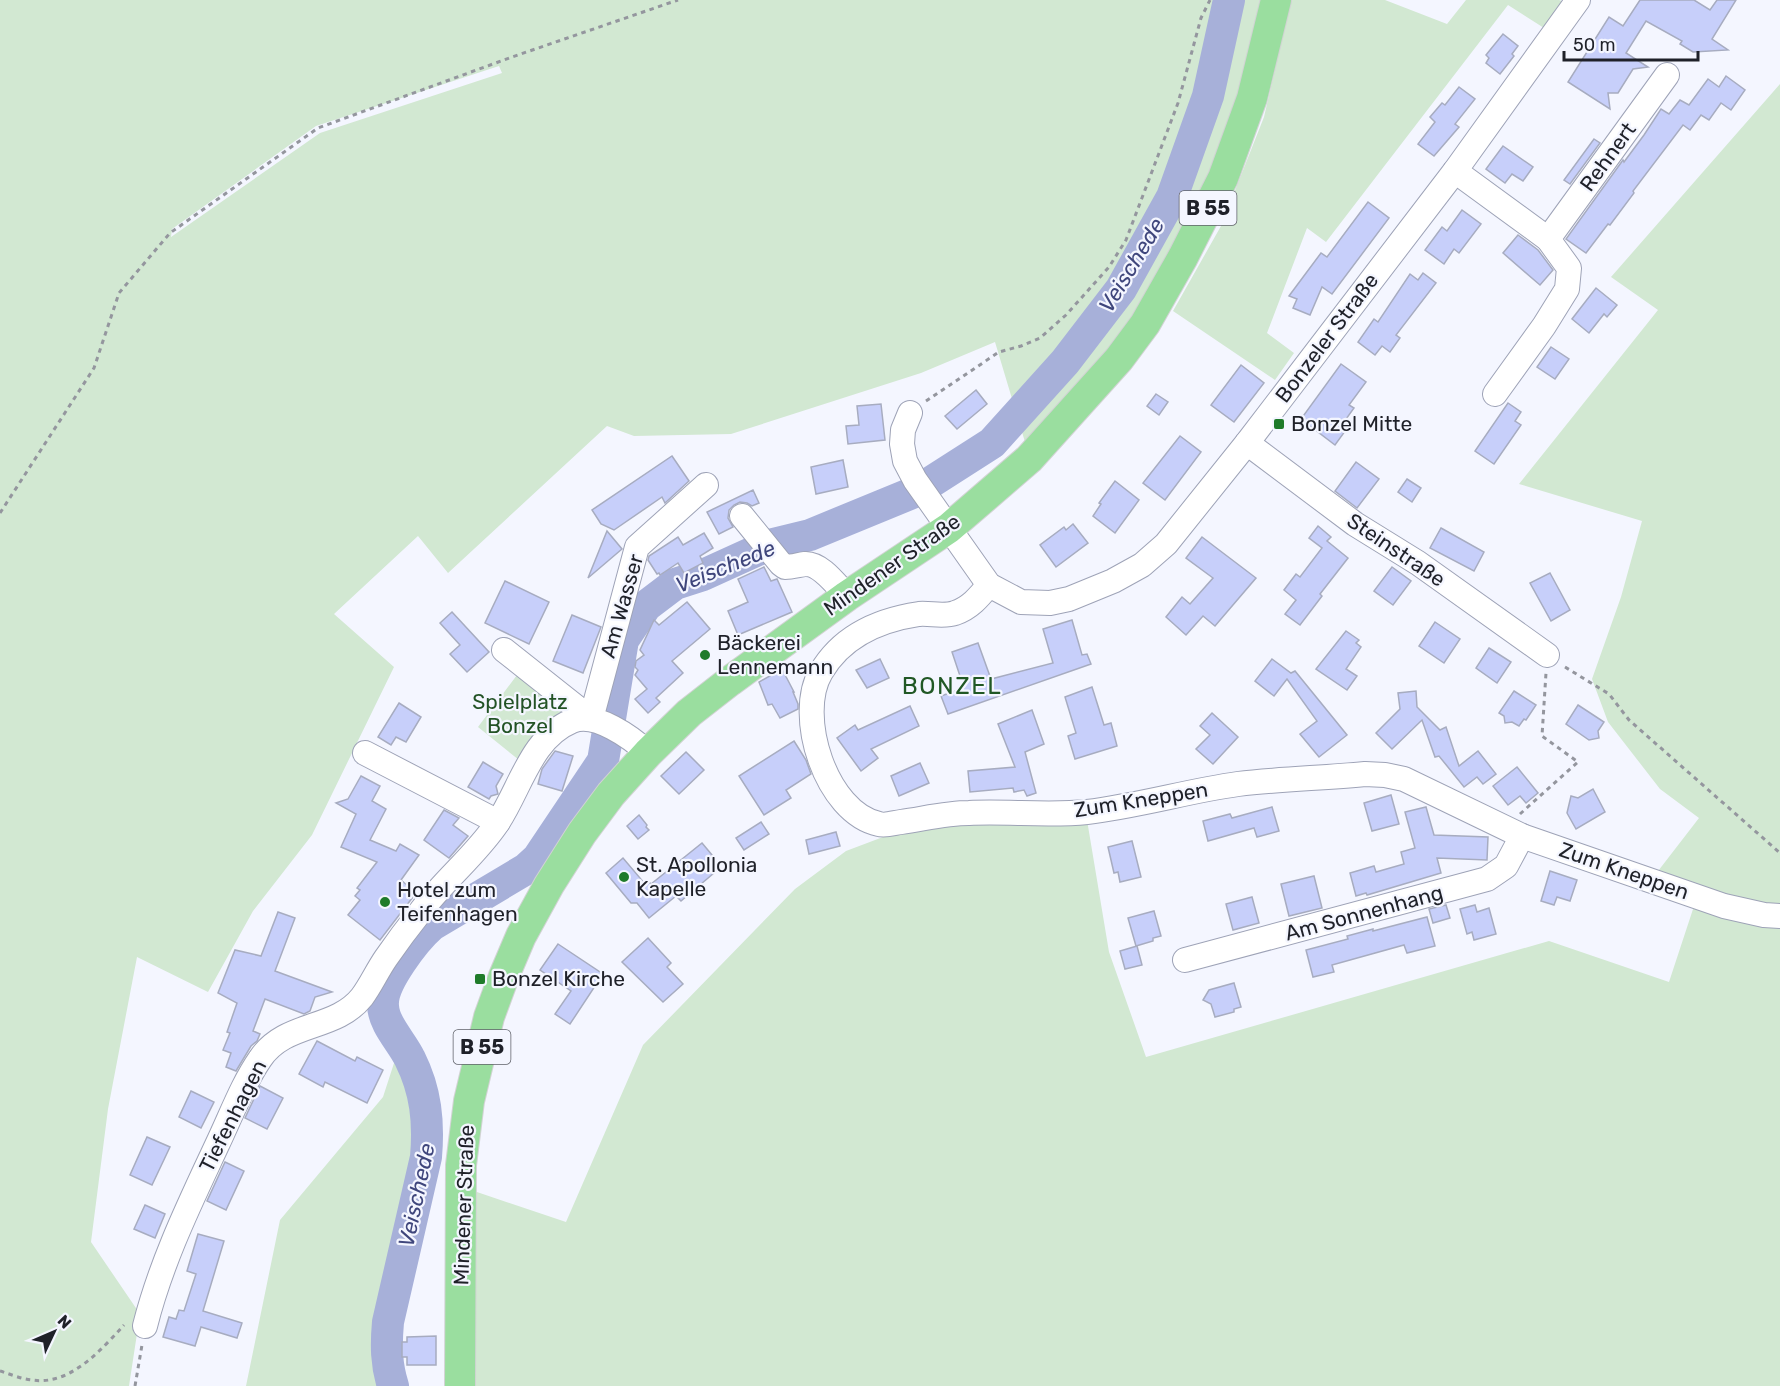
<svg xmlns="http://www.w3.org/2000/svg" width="1780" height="1386" viewBox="0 0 1780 1386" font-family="Rubik,sans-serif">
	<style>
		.green { fill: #d2e8d2; fill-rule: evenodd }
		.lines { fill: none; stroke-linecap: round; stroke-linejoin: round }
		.river { stroke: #a7b0d9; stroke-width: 32 }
		.building { fill: #c7cffa; stroke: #a7acc0; stroke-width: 1.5 }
		.minor-casing { stroke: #9ea3b7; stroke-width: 26 }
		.major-casing { stroke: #d2d3d4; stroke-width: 32 }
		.path { stroke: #94969e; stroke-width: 3; stroke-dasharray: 4.5 4.5; stroke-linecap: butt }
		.minor { stroke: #fff; stroke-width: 24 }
		.major { stroke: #9ade9f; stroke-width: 30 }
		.poi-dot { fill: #1f7b2a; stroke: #f4f6ff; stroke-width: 2 }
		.labels { text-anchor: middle; stroke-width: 4.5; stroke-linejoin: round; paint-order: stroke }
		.shield { fill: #f4f6ff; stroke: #5f6169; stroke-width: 1.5 }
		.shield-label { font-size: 20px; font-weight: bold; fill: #1f2129 }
		.street-label { font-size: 21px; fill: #1f2129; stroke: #f4f6ff }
		.poi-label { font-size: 21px; fill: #1f2129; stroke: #f4f6ff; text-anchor: start }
		.park-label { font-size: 21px; fill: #235326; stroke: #f4f6ff }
		.water-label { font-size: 22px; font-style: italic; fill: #3f467c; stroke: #f4f6ff }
		.quarter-label { font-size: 24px; letter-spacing: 1.5px; fill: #215825; stroke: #f4f6ff }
	</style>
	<rect width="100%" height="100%" fill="#f4f6ff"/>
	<g class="green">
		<path d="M0,0h1262l-6,35 -43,137 -36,76 -74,115 -78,79 -30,-100 -74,31 -190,61 -97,2 -27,-10 -159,147 -30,-37 -84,78 60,53 -82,168 -59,76 -45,81 -71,-35 -29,152 -17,133 49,72 -11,72h-129zM499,66l3,7 -182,60 -149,104 1,-8 144,-103z"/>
		<polygon points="1291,0 1385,0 1447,24 1466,0 1559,0 1565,2 1544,28 1508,5 1326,242 1307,228 1267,333 1294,353 1275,380 1173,311 1221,226 1264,117"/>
		<polygon points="1780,84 1780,1386 472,1386 474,1191 566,1222 643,1045 795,889 846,851 891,834 922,827 1087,820 1109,952 1146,1057 1549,941 1669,982 1696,900 1655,875 1699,818 1660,789 1608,722 1592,679 1621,597 1642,521 1519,484 1658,310 1611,277"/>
		<polygon points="517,675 566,709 544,724 519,760 478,727"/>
		<polygon points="395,1060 420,1095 417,1197 390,1294 397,1386 246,1386 280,1220 383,1097"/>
	</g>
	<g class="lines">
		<path class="river" d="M393,1386c-7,-22 -7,-41 -5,-64l38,-165c3,-35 0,-66 -16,-98 -8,-17 -26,-34 -27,-53 -2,-23 33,-67 49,-81l94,-56 12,-11 65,-97 20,-121 23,-34 29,-22 28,-9 66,-30 41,-10 107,-44 75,-48 73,-81 56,-73 51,-92 36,-101 21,-96"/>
	</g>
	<g class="building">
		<polygon points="1640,0 1694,0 1710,10 1717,0 1736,0 1712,39 1728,50 1693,52 1680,44 1682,41 1646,21 1626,53 1648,67 1633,69 1618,93 1608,93 1610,109 1568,82 1609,17 1623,26"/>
		<polygon points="1503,34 1518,46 1512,54 1514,56 1500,74 1486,63 1489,58 1486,55"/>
		<polygon points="1726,76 1745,90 1731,110 1721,103 1709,120 1701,115 1690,130 1683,125 1633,191 1634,193 1610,225 1608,224 1586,253 1566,239 1623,160 1624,162 1644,135 1661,109 1669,114 1680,100 1689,105 1708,79 1719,87"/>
		<polygon points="1459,87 1475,99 1455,124 1459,127 1434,156 1418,144 1435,122 1430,117 1442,103 1445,105"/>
		<polygon points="1594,139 1600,143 1570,184 1564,180"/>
		<polygon points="1503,146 1533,167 1523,181 1512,174 1505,183 1486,169"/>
		<polygon points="1368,202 1389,218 1332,294 1322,287 1310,315 1293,308 1297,299 1289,296 1321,253 1327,257"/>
		<polygon points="1462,210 1481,224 1459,253 1454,249 1444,264 1425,250 1442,227 1447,231"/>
		<polygon points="1518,235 1538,250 1553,270 1540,285 1503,253"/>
		<polygon points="1423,273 1436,283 1396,335 1400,338 1390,352 1382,346 1375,355 1358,342 1374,319 1378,322 1410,274 1418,280"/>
		<polygon points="1596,288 1617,305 1607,317 1604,314 1589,333 1572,319"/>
		<polygon points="1551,347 1569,359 1555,379 1537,367"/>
		<polygon points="1341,364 1366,382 1349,405 1354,408 1346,419 1351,423 1335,445 1301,419"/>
		<polygon points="1241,365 1264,383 1234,422 1211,405"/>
		<polygon points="976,390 987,404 957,429 945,416"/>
		<polygon points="1156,394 1168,402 1159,415 1147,406"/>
		<polygon points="1508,403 1521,412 1515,421 1521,425 1494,464 1475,451"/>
		<polygon points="881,404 885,440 848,444 846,426 859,425 857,406"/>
		<polygon points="1180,436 1201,452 1165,500 1143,483"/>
		<polygon points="672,456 689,481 665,503 662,497 614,530 601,524 592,510"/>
		<polygon points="843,460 848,487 816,494 811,467"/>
		<polygon points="1356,462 1379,479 1357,508 1335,491"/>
		<polygon points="1407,479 1421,488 1412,502 1398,492"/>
		<polygon points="1115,481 1139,500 1115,533 1093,516 1101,504 1099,503"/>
		<polygon points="753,490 759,503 752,506 747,503 740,502 734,505 729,510 728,518 733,527 719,534 707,512"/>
		<polygon points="1073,524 1088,543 1056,567 1040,545 1064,527 1066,530"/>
		<polygon points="1318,526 1331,537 1327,541 1348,558 1320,594 1322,596 1300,625 1285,614 1296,600 1284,590 1296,574 1300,577 1322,548 1309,538"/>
		<polygon points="1441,528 1484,552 1474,571 1430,548"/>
		<polygon points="607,531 622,549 588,578"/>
		<polygon points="704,533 713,548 700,556 703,563 684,573 678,563 660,575 659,573 657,574 648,560 649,556 678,537 683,545"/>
		<polygon points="1202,537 1256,578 1215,626 1203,616 1186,635 1166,617 1182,597 1190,604 1213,578 1186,558"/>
		<polygon points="764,567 771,581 777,579 792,612 738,635 728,611 748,602 738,579"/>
		<polygon points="1392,567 1411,581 1393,605 1374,591"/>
		<polygon points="1550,573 1570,610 1551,621 1530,583"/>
		<polygon points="505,581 549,602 529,644 485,623"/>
		<polygon points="687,602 710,629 672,661 683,673 656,698 660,702 648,713 635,699 647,689 635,675 638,670 635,667 636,661 644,655 640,650 654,620 659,625"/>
		<polygon points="452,612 489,652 467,672 450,654 460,645 440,623"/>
		<polygon points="572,615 601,627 583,673 553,661"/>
		<polygon points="1072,620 1082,655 1087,654 1091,664 948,714 941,696 964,688 952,652 978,643 991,679 1053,663 1043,629"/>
		<polygon points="1435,622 1460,639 1444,663 1419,646"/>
		<polygon points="1346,631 1359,640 1356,643 1361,647 1346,669 1357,676 1347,690 1316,669"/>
		<polygon points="1489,648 1511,662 1497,683 1476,668"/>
		<polygon points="880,659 889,678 867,688 856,670"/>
		<polygon points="1272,659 1291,673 1295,671 1347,735 1319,757 1300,734 1317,721 1287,679 1274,696 1255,681"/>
		<polygon points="782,669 794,692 793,692 798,704 798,709 780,718 772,704 768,705 759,682"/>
		<polygon points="1092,687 1104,725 1111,723 1117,746 1075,759 1068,736 1076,733 1065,697"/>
		<polygon points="1416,691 1417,707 1440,730 1446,727 1459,766 1478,751 1496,774 1483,784 1477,777 1464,787 1439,756 1435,757 1422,720 1392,749 1376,733 1400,709 1398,693"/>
		<polygon points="1514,691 1536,705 1526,720 1524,719 1519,726 1512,722 1505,723 1504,716 1499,713"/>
		<polygon points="399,703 421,717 406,742 396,737 391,745 378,737"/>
		<polygon points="1578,705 1604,722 1598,731 1599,738 1589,740 1566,724"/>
		<polygon points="910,706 919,726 871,749 878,758 861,771 837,738 855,725 858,730"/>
		<polygon points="1032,710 1044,744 1025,752 1036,793 1027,796 1024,790 1014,792 1013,788 970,792 968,771 1015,767 998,724"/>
		<polygon points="1212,713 1238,737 1213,764 1196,749 1210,735 1200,726"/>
		<polygon points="794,741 806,760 811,774 786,790 791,798 764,815 739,776"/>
		<polygon points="555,751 573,756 562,791 538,784 542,769"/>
		<polygon points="686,752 704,770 679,794 661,776"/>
		<polygon points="483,762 503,774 496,786 498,794 491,796 489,799 468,787"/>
		<polygon points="920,763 929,783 899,796 891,776"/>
		<polygon points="1517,767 1538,793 1526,803 1520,796 1508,805 1493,786"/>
		<polygon points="361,776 380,786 372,801 386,809 370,840 396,851 400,844 419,855 401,880 416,893 380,940 348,915 360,900 355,896 360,890 357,888 377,862 341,847 356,814 336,803 348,799"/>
		<polygon points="1593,789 1605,812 1576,829 1567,813 1571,796 1578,798"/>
		<polygon points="1391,795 1399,824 1372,831 1364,803"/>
		<polygon points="1272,807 1279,831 1257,837 1254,828 1208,841 1203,821 1230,814 1232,818"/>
		<polygon points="1426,807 1434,835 1488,837 1487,860 1437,858 1441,873 1367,895 1366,893 1356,896 1350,873 1374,866 1376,872 1404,864 1401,852 1415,848 1405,812"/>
		<polygon points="444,810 459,818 453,825 468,836 449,858 424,840"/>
		<polygon points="639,815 647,825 646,827 649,830 638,839 627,826"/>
		<polygon points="761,822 769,834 744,850 736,838"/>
		<polygon points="836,832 840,846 809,854 806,840"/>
		<polygon points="1132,841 1141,877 1120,882 1118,872 1114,873 1108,847"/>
		<polygon points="702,843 712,855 704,862 714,873 681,901 676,896 649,918 637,903 631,903 606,873 623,858 645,884 648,881 651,884"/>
		<polygon points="1550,871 1577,880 1570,901 1557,897 1554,905 1541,901"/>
		<polygon points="1314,876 1322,908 1289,916 1281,884"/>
		<polygon points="1252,897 1259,923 1233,930 1226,904"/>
		<polygon points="1446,905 1450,918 1433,923 1429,909"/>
		<polygon points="1475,905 1477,912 1489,908 1496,934 1474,940 1472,932 1467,934 1460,909"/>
		<polygon points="1154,911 1161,936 1153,938 1153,941 1136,946 1128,918"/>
		<polygon points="278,912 295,918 275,971 332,992 315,997 310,1011 304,1014 265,999 253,1031 260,1034 257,1041 251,1046 236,1071 226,1067 231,1053 223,1050 230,1033 227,1032 237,1003 218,993 235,950 261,956"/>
		<polygon points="1427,917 1435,946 1407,953 1404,945 1332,965 1334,972 1313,977 1306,950 1348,939 1347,936 1373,929 1373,931"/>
		<polygon points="648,938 671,963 667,967 683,984 663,1002 622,962"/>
		<polygon points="558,944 603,974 570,1024 555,1014 571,991 540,970"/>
		<polygon points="1137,946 1142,965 1125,969 1120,951"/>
		<polygon points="1234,983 1241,1007 1234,1009 1234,1012 1215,1017 1211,1004 1203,1000 1209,990"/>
		<polygon points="317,1041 355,1061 357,1057 383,1070 367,1103 325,1082 323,1087 299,1074"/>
		<polygon points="260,1086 283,1098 267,1129 245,1118"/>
		<polygon points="191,1091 214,1102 201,1128 179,1117"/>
		<polygon points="147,1137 170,1147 152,1185 130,1175"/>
		<polygon points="225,1162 244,1171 226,1210 207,1201"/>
		<polygon points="145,1205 165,1214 155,1238 134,1229"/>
		<polygon points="198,1234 224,1241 203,1311 242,1323 237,1338 201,1327 195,1346 163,1337 169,1317 176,1319 179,1310 184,1311 196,1274 187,1271"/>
		<polygon points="436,1336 436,1365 407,1365 407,1357 402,1357 402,1342 407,1342 407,1337"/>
	</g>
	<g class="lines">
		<g class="minor-casing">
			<g id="minor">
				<polyline points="1455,171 1548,239 1569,268 1567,289 1544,326 1495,394"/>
				<polyline points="1548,239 1667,75"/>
				<polyline points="910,413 903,430 902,444 905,461 915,480 989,585 1021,602 1050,603 1069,599 1113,581 1142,565 1166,544 1247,443 1455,171 1578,0"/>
				<polyline points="1247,443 1355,524 1418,563 1547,655"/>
				<path d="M742,516l39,48 4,3c7,0 13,-2 20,-3 16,-1 32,22 42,32"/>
				<path d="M989,585c-10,12 -19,23 -34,28 -11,4 -25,0 -36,1 -40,6 -77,22 -98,58 -26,43 5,141 58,152 6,2 15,-1 22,-2 22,-3 45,-9 68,-9 39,-2 79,3 118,-1 51,-6 101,-21 151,-28 42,-5 85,-6 127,-10l20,1 19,4 118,57 202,70 40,9 16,1"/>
				<polyline points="504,650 591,719 637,547 706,485"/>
				<polyline points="365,753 498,822"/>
				<polyline points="1185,960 1487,879 1506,866 1522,836"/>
				<path d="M145,1326c16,-64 45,-123 72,-181 14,-29 25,-60 43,-86 25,-38 75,-28 102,-62 9,-12 15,-26 24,-39 11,-16 23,-32 35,-47 23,-31 57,-58 77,-89 23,-35 33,-84 74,-101 23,-10 60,17 76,32"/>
			</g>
		</g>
		<g class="major-casing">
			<polyline id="major" points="460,1386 461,1165 469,1101 489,1017 504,976 521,936 549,885 582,833 611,794 648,753 689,713 730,681 847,596 949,528 1029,459 1119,359 1145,324 1183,257 1223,178 1252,98 1276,0"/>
		</g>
		<g class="path">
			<polyline points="926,401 999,352 1021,346 1040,338 1066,315 1109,267 1126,240 1178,103 1201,18 1210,0"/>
			<polyline points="0,513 94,368 119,293 170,233 318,128 512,57 678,0"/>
			<polyline points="1565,667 1609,694 1629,720 1780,853"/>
			<polyline points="1520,814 1578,762 1542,736 1546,673"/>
			<path d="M0,1371c10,3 21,8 32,9 38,6 69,-30 92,-55"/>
			<polyline points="135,1386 142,1345"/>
		</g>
		<use href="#minor" class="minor"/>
		<use href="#major" class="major"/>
	</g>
	<g class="poi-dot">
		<rect x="1273" y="418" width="12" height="12" rx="3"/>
		<circle cx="705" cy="655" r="6"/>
		<circle cx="624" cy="877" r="6"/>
		<circle cx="385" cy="902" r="6"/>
		<rect x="474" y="973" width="12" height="12" rx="3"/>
	</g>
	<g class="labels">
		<g class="shield">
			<rect x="1179.5" y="191" width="57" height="34" rx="4.5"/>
			<rect x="453.5" y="1030" width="57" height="34" rx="4.5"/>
		</g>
		<g class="shield-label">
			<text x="1208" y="215">B 55</text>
			<text x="482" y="1054">B 55</text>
		</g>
		<g class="street-label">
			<text transform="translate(1608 157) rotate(-54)" y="7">Rehnert</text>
			<text transform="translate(1327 338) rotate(-53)" y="7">Bonzeler Straße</text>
			<text transform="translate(1396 550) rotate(34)" y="7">Steinstraße</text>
			<text transform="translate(892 565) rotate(-35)" y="7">Mindener Straße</text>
			<text transform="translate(622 606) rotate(-74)" y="7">Am Wasser</text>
			<text transform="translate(1141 800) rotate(-9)" y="7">Zum Kneppen</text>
			<text transform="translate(1624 871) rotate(19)" y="7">Zum Kneppen</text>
			<text transform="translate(1364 913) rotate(-15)" y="7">Am Sonnenhang</text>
			<text transform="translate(233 1116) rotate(-63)" y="7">Tiefenhagen</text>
			<text transform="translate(464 1205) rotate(-88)" y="7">Mindener Straße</text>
		</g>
		<g class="poi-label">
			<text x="1291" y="431">Bonzel Mitte</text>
			<text x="717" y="650">Bäckerei<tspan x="717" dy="24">Lennemann</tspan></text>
			<text x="636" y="872">St. Apollonia<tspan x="636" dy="24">Kapelle</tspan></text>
			<text x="397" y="897">Hotel zum<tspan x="397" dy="24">Teifenhagen</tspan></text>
			<text x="492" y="986">Bonzel Kirche</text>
		</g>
		<g class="park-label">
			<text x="520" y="709">Spielplatz<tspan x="520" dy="24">Bonzel</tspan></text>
		</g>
		<g class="water-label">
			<text transform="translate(1131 265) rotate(-59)" y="8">Veischede</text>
			<text transform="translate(725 566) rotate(-22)" y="8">Veischede</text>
			<text transform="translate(416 1195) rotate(-78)" y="8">Veischede</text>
		</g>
		<g class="quarter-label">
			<text x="952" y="694">BONZEL</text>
		</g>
	</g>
	<g transform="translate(54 1332) rotate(46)" stroke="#f4f6ff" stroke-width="4.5" paint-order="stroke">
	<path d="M0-4.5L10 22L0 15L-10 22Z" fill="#1f2129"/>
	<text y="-9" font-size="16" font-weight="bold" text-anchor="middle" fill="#1f2129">N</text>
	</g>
	<path d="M1564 51v9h134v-9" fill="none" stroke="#1f2129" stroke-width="3"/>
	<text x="1573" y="51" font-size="18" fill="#1f2129" stroke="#f4f6ff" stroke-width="4.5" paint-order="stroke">50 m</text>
</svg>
